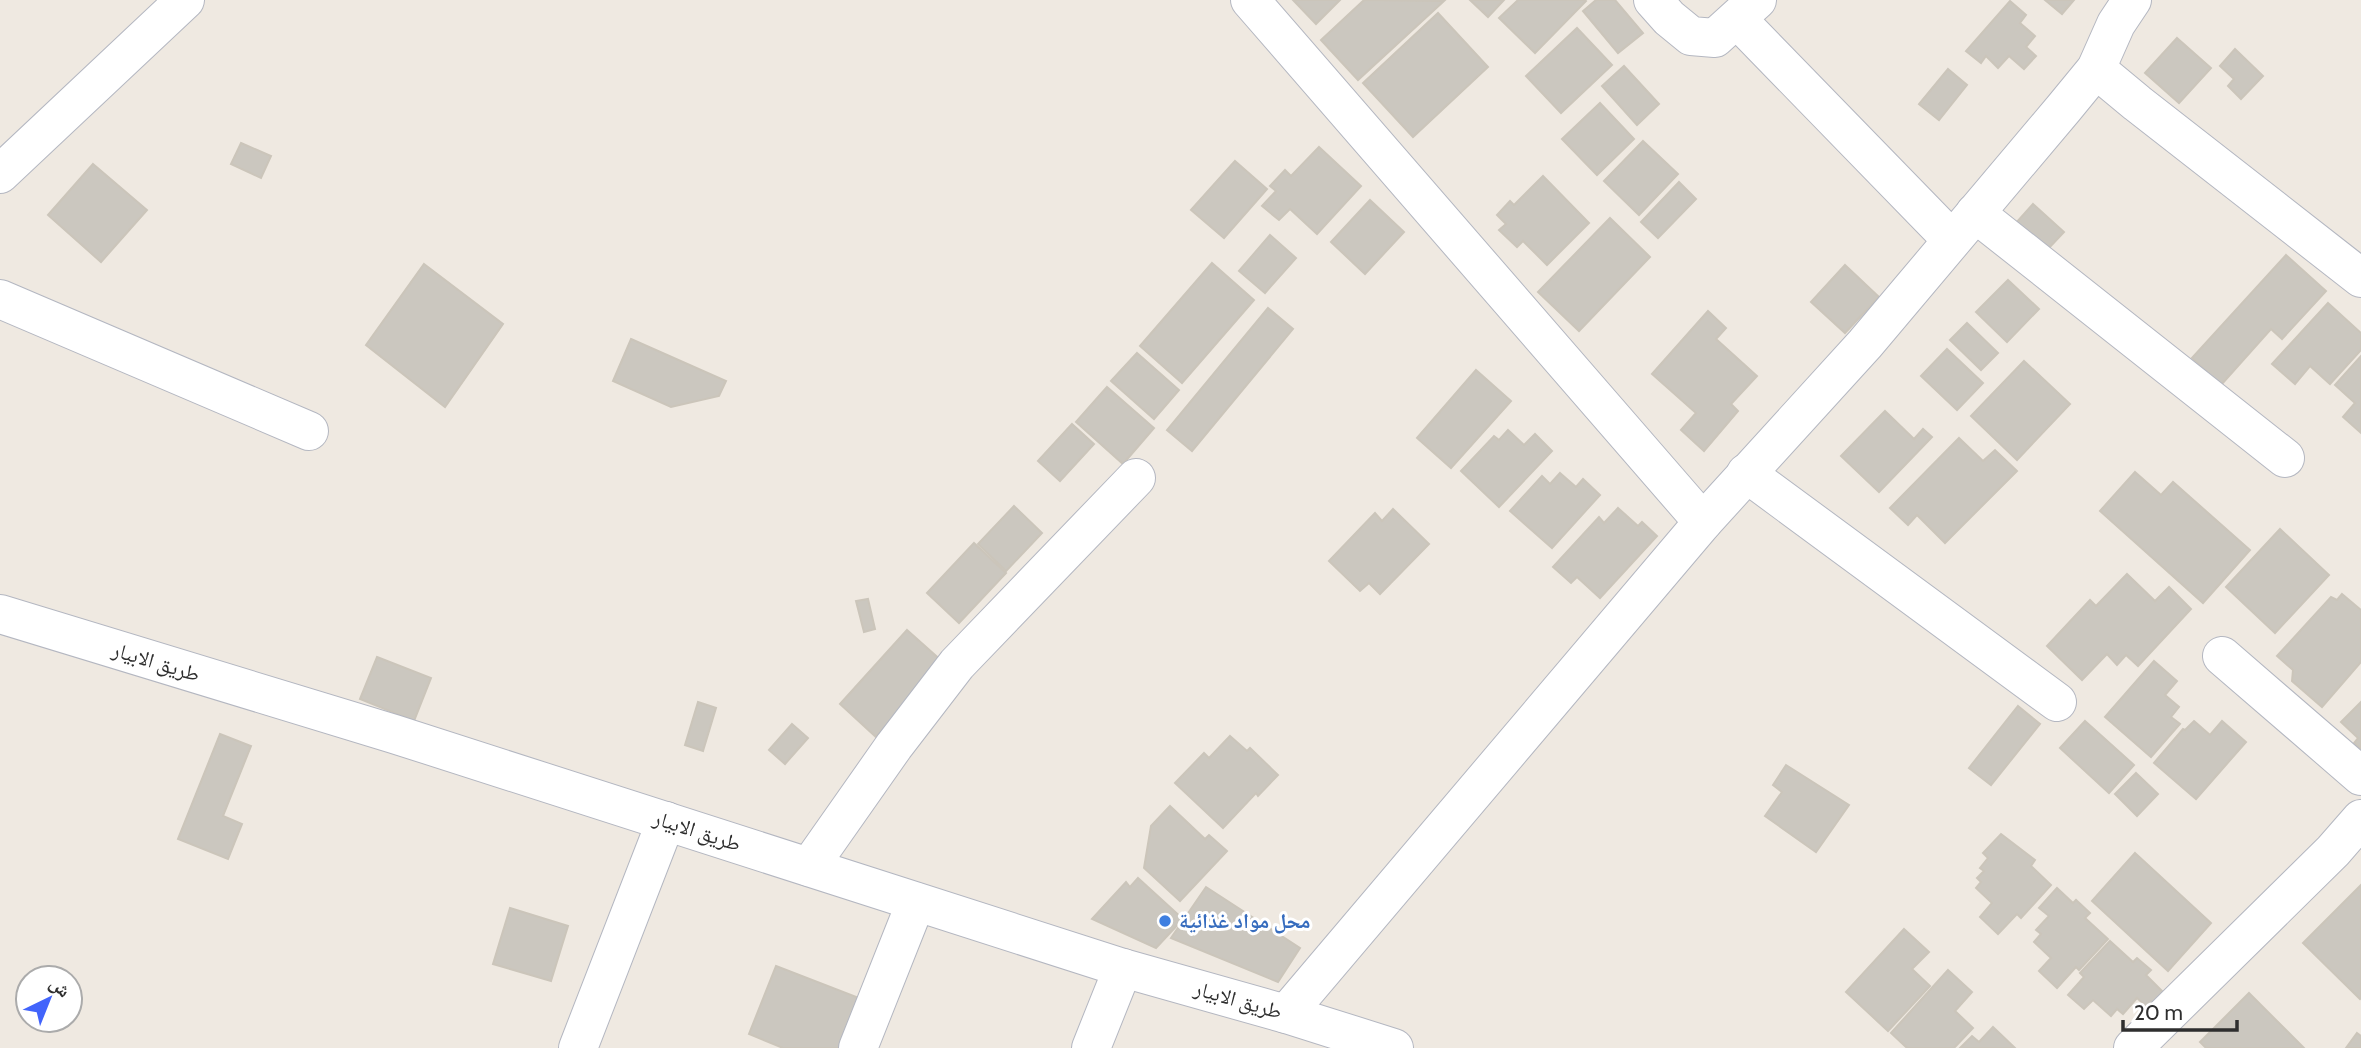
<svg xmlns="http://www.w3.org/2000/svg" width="2361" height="1048" viewBox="0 0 2361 1048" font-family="Cabin,'Noto Naskh Arabic',sans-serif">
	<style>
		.building { fill: #cbc7bf; stroke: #cbc5ba; stroke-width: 2 }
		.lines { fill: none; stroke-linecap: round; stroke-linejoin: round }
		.street-casing { stroke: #b4b7c1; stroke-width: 40 }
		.secondary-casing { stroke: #b4b7c1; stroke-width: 40 }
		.street { stroke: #fff; stroke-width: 38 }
		.secondary { stroke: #fff; stroke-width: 38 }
		.shop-dot { fill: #3f7fe0; stroke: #fff; stroke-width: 2.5 }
		.labels { text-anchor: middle; stroke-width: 6; stroke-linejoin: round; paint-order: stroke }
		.street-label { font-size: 21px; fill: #2e2e2e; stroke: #fff }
		.shop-label { font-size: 21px; font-weight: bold; fill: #366cbe; stroke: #fff; text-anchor: start }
	</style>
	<rect width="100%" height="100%" fill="#efe9e1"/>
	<g class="building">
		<polygon points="1293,0 1340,0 1316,24"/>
		<polygon points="1364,0 1444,1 1358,80 1321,40"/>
		<polygon points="1470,0 1504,0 1488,17"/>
		<polygon points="1518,0 1585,0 1586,1 1535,53 1499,18"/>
		<polygon points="1596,0 1615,0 1643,33 1618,53 1583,11"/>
		<polygon points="2045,0 2074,0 2062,14"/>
		<polygon points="2010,1 2026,15 2020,23 2035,36 2026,47 2036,56 2024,69 2009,56 1998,68 1986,56 1981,63 1966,51"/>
		<polygon points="1438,13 1488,67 1413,137 1363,83"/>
		<polygon points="1577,28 1612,65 1561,113 1526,76"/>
		<polygon points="2177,38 2211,68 2179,103 2145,73"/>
		<polygon points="2235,49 2263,76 2241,99 2228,86 2234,79 2220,66"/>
		<polygon points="1624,66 1659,104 1637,125 1602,86"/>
		<polygon points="1948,69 1967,85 1939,120 1919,104"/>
		<polygon points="1600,103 1634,139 1597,175 1562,139"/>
		<polygon points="1643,141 1678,174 1639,215 1604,181"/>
		<polygon points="241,143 271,156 261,178 231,164"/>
		<polygon points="1319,147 1361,186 1317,234 1290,209 1279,220 1262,206 1276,191 1270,186 1285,170 1291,176"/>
		<polygon points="1235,161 1267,189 1224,238 1191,210"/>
		<polygon points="93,164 147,210 101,262 48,215"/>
		<polygon points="1543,176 1589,223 1547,265 1523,241 1517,247 1499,230 1506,224 1497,215 1510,201 1514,205"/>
		<polygon points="1679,182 1696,199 1658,238 1641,222"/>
		<polygon points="1370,200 1404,232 1365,274 1331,242"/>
		<polygon points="2033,204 2064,232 2046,251 2016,223"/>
		<polygon points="1610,218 1650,257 1579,331 1538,292"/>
		<polygon points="1270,235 1296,258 1265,293 1239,271"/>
		<polygon points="2286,255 2326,291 2282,339 2271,329 2221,385 2192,358"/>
		<polygon points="1212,263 1254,300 1182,383 1140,346"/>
		<polygon points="424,264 503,324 445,407 366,345"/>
		<polygon points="1845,265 1879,297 1845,333 1811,302"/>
		<polygon points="2008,280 2039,309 2007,342 1976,312"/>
		<polygon points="2328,303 2361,333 2361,350 2330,384 2310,366 2295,384 2272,364"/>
		<polygon points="1268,308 1293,329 1192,451 1167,430"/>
		<polygon points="1708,311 1726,328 1716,339 1757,376 1731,404 1738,411 1704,451 1681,430 1696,413 1652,374"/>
		<polygon points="1967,323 1998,353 1981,370 1950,340"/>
		<polygon points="631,339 726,381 719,396 671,407 613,381"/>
		<polygon points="1947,349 1983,383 1957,410 1921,376"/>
		<polygon points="1137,353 1179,390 1154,419 1111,381"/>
		<polygon points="2361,356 2361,433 2343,417 2355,403 2335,385"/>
		<polygon points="2024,361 2070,404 2017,460 1971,416"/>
		<polygon points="1476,370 1511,401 1451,468 1417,438"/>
		<polygon points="1107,387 1154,428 1123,464 1076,422"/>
		<polygon points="1885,411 1914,439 1923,429 1932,437 1879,492 1841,456"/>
		<polygon points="1072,424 1094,444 1060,481 1038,461"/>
		<polygon points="1508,430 1524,445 1535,434 1552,451 1499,507 1461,471 1494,436 1499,440"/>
		<polygon points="1959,438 1983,461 1995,450 2017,471 1945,543 1917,515 1908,525 1890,508"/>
		<polygon points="2135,472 2161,495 2173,482 2250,550 2203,603 2100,511"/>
		<polygon points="1560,473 1576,487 1583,479 1600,495 1552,548 1510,511 1542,476 1550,484"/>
		<polygon points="1014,506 1042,533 1006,571 978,544"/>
		<polygon points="1618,508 1638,526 1642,522 1657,536 1600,598 1577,577 1571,583 1553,567 1599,517 1604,523"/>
		<polygon points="1393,509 1429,544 1380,594 1369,583 1360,591 1329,561 1375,513 1382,521"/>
		<polygon points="2280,529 2329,575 2275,633 2226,587"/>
		<polygon points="974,543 1006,573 959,623 927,593"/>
		<polygon points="2127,574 2155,601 2169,587 2191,609 2138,666 2126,655 2117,665 2107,654 2082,680 2047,646 2090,600 2096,606"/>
		<polygon points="2342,594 2361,610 2361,662 2322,707 2292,681 2293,670 2277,656 2331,597 2337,600"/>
		<polygon points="868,599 875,629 864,632 856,601"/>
		<polygon points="907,630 943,662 876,737 840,704"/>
		<polygon points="377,657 431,678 414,721 360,699"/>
		<polygon points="2154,661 2177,681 2165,695 2179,707 2171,717 2180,724 2151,757 2105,717"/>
		<polygon points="698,702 716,708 703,751 685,745"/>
		<polygon points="2361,702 2361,749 2354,743 2358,738 2341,722"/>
		<polygon points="2018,706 2040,724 1991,785 1969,768"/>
		<polygon points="2085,721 2134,765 2109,793 2060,748"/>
		<polygon points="2194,721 2210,735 2222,721 2246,742 2196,799 2154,763 2183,729 2185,730"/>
		<polygon points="792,724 808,738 785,764 769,750"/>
		<polygon points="220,734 251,746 223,816 242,824 228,859 178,839"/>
		<polygon points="1230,736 1247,751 1250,748 1278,775 1258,796 1256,793 1223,828 1175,783 1204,753 1209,758"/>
		<polygon points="1786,765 1849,805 1816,852 1765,816 1782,792 1773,785"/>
		<polygon points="2136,773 2158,794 2137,816 2115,794"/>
		<polygon points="1170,806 1205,839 1209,835 1227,851 1180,901 1144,868 1151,826"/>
		<polygon points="2001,834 2035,860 2031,866 2051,885 2021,918 2017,914 1998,934 1980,917 1992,903 1976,888 1981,882 1977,878 1984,871 1980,868 1988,858 1983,853"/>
		<polygon points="2135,853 2211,923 2168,971 2092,901"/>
		<polygon points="1138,878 1183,919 1156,948 1092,919 1126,882 1130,887"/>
		<polygon points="2361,885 2361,998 2360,999 2303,943"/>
		<polygon points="1206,887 1300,948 1278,982 1171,938"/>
		<polygon points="2057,888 2073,903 2076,900 2090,913 2085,918 2108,939 2079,970 2076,967 2057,988 2039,971 2051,958 2034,942 2041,934 2036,930 2049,916 2039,908"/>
		<polygon points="510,908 568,926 551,981 493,964"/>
		<polygon points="1904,929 1929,952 1912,969 1930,986 1888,1031 1846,992"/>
		<polygon points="2110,941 2133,962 2137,958 2151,970 2146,975 2163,992 2148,1008 2137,998 2123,1014 2117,1009 2111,1016 2093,1000 2084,1009 2068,995 2084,977 2080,973"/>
		<polygon points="776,966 859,998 840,1048 783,1048 749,1034"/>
		<polygon points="1948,970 1972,992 1955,1011 1973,1028 1954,1048 1907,1048 1891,1033"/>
		<polygon points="2249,993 2304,1048 2206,1048 2200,1042"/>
		<polygon points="1993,1027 2015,1048 1960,1048 1972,1036 1979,1042"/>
		<polygon points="2357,1033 2361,1036 2361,1048 2346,1048"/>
	</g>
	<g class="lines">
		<g class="street-casing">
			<g id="street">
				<polyline points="1250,0 1703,522"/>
				<polyline points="1653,0 1669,18 1691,36 1715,38 1757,0"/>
				<polyline points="1737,19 1952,240"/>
				<polyline points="2096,69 2137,103 2361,278"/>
				<polyline points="0,174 185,0"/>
				<polyline points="1975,213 2285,458"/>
				<polyline points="0,299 309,431"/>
				<polyline points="1746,473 2057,702"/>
				<polyline points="2222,656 2361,776"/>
				<polyline points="809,867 894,746 957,664 1136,478"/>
				<polyline points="1286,1014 1703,522 1865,344 2064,108 2096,69 2116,24 2132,0"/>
				<polyline points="578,1048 666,821"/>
				<polyline points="858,1048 916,902"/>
				<polyline points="1091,1048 1123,968"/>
				<polyline points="2133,1048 2333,851 2361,819"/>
			</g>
		</g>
		<g class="secondary-casing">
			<polyline id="secondary" points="0,614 394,734 1123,968 1286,1014 1394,1048"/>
		</g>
		<use href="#street" class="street"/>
		<use href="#secondary" class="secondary"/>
	</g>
	<circle class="shop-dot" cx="1165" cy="921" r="7"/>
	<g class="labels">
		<g class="street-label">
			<text transform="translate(156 662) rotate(17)" y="7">طريق الابيار</text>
			<text transform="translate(697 831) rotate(18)" y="7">طريق الابيار</text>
			<text transform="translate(1238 1000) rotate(16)" y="7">طريق الابيار</text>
		</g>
		<g class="shop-label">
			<text x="1179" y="928">محل مواد غذائية</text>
		</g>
	</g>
	<g transform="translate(49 999) rotate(43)"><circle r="33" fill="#ffffff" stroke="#ababab" stroke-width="2"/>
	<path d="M0-5L12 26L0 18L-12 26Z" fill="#4264fb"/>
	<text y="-10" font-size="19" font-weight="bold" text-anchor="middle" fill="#2e2e2e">ش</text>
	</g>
	<path d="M2123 1020v10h114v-10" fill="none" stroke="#2e2e2e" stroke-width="3.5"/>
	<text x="2134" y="1020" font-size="21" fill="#2e2e2e" stroke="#ffffff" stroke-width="5" paint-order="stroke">20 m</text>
</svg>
